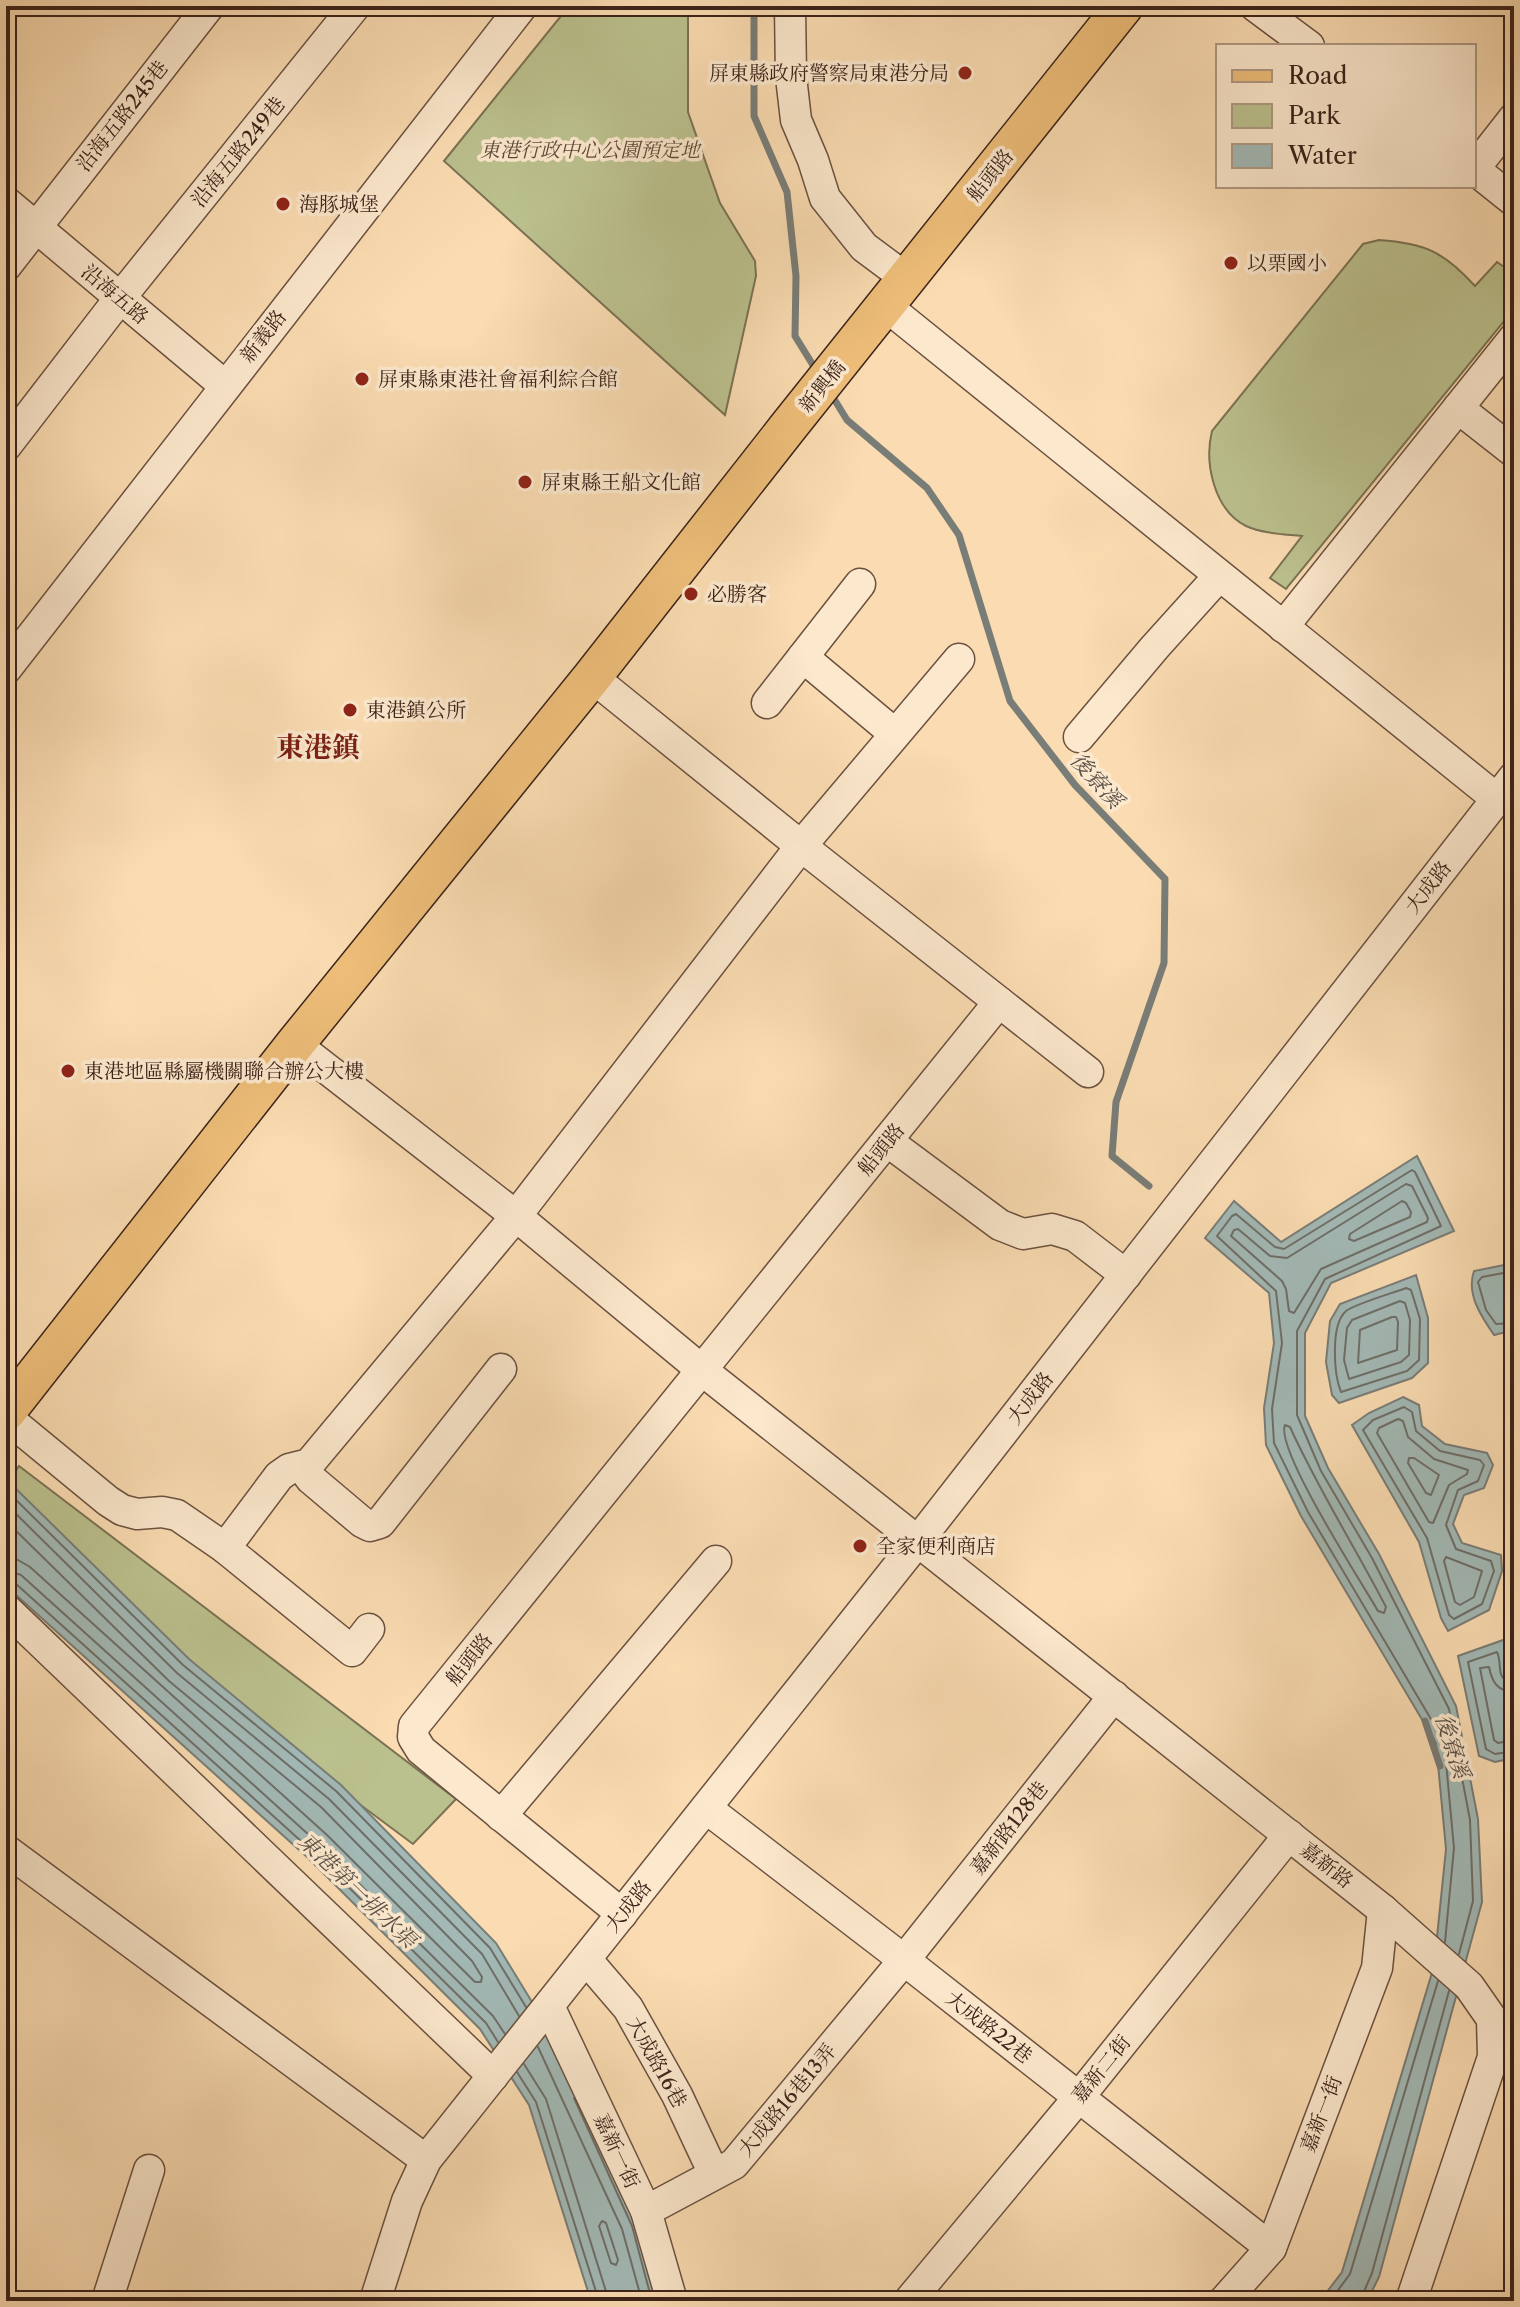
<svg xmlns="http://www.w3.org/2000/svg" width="1520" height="2307" viewBox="0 0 1520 2307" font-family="'Libre Caslon Text','Noto Serif TC',serif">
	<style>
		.green { fill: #bbc18e; stroke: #7b7254; stroke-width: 2 }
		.water { fill: #a2b9b6; stroke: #797d78; stroke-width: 2 }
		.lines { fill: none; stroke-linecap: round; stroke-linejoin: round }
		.shore { stroke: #6e6e68; stroke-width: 2 }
		.stream { stroke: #797d78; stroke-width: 7 }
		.minor-casing { stroke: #6b5140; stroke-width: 33 }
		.major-casing { stroke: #3b231a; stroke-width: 41 }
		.minor { stroke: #fce8cd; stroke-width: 30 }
		.major { stroke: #eebe79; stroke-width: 38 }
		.poi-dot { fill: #8f2418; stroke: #fce8cd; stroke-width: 3 }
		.labels { text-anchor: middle; stroke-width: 7; stroke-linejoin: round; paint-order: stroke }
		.poi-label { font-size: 20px; fill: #3b231a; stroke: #fce8cd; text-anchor: start }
		.street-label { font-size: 20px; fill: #3b231a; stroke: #fce8cd }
		.park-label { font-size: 20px; font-style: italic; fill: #5b4a37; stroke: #fce8cd }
		.water-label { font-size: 22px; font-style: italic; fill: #5a5049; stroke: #fce8cd }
		.district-label { font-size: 28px; font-weight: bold; fill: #7a1f14; stroke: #fce8cd }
	</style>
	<rect width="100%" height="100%" fill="#fbdcb2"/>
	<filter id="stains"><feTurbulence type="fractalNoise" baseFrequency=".0025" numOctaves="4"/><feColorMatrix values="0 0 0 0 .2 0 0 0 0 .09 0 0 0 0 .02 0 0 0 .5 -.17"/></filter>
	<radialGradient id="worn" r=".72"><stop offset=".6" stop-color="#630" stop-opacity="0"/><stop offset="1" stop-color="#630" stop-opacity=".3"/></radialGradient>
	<g class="green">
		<polygon points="569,6 688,6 688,112 720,203 755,261 756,276 725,415 444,161"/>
		<path d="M1379,240c46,3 65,12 96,46l22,-24 17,12v35l-228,280 -16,-11 32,-42c-18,-2 -38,-2 -56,-10 -32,-16 -42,-63 -34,-95l151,-187z"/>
		<polygon points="19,1466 456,1799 413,1844 327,1780 164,1649 6,1485"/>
	</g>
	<g class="water">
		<polygon points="1417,1156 1454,1231 1331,1283 1305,1333 1305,1416 1328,1468 1379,1554 1456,1706 1478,1819 1482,1902 1379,2277 1367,2301 1320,2301 1342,2272 1434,1966 1446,1849 1436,1743 1301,1516 1266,1445 1264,1408 1274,1343 1269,1293 1205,1238 1234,1201 1281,1242"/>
		<path d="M1514,1263v67l-20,5c-13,-19 -28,-41 -20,-64z"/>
		<polygon points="1416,1275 1428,1318 1428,1363 1412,1378 1339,1403 1332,1395 1326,1362 1330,1321 1340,1304"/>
		<polygon points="1403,1397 1419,1405 1422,1426 1445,1444 1487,1453 1493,1465 1484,1488 1464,1495 1453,1524 1462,1543 1501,1555 1502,1571 1489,1610 1448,1631 1441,1618 1419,1542 1352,1425 1369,1413"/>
		<polygon points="6,1479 189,1659 341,1785 496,1943 560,2048 640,2223 660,2301 591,2301 529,2105 480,2029 307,1857 6,1586"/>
		<polygon points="1506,1639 1508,1673 1514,1675 1514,1758 1495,1762 1479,1756 1458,1656"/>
	</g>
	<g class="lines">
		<g class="shore">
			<polygon points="1406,1184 1412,1186 1428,1218 1427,1222 1321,1269 1294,1313 1289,1311 1286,1289 1282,1281 1231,1236 1234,1230 1238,1229 1270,1256 1287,1258"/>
			<polygon points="1402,1201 1406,1203 1411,1212 1410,1217 1354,1241 1349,1239 1350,1234"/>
			<polyline points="1514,1271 1482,1277 1478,1282 1486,1310 1496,1324 1514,1323"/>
			<path d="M1406,1288l5,2 9,29 -1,41 -12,11 -66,21c-7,-17 -11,-67 5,-81 9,-7 47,-18 60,-23z"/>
			<polygon points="1400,1301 1405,1303 1410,1320 1409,1355 1401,1362 1349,1379 1344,1360 1347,1328 1352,1320"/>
			<polygon points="1392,1317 1396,1317 1398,1322 1397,1350 1358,1363 1360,1330"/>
			<polygon points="1404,1407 1412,1412 1416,1431 1440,1451 1480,1460 1484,1465 1478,1481 1458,1490 1446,1525 1456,1549 1491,1561 1494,1571 1482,1604 1454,1619 1449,1615 1427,1538 1363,1430 1373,1420"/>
			<polygon points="1398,1419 1403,1421 1408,1437 1434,1459 1468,1470 1467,1474 1449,1485 1433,1523 1429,1522 1377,1433 1379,1428"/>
			<path d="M1285,1425l5,2c28,62 65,120 96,180l-2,6 -6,-2c-16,-28 -103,-162 -93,-186z"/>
			<polygon points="1409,1458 1414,1458 1439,1475 1431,1495 1426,1493 1408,1463"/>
			<polyline points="6,1490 183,1665 336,1791 490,1948 526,2007"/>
			<polyline points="6,1504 177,1673 329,1799 482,1954 519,2016"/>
			<polyline points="6,1521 169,1681 321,1807 472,1961 482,1977 481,1982 475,1982 327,1835 30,1567 18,1560 6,1558"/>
			<polygon points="1446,1557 1482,1571 1474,1597 1460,1605 1455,1602 1444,1561"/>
			<polyline points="6,1570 21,1575 319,1844 493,2016 505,2034"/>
			<polyline points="6,1581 15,1583 312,1851 486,2023 498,2042"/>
			<path d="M1514,1682c-20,-1 -11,-18 -17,-30l-29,10 18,87 9,5 19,-3"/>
			<path d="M1514,1692c-17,-1 -22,-10 -25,-25l-9,1 14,72 4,3 16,-3"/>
			<polyline points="1445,1942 1454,1848 1444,1741 1308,1512 1274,1443 1272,1409 1282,1343 1276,1291 1217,1236 1232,1216 1236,1214 1275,1247 1284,1249 1412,1170 1415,1172 1441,1226 1325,1279 1297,1331 1297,1415 1321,1471 1372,1558 1449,1709 1470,1820 1473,1901 1459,1954"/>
			<polyline points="538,2047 622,2229 642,2301"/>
			<polyline points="524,2064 546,2099 609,2301"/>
			<polyline points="517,2072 536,2102 599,2301"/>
			<polyline points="574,2098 632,2226 652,2301"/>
			<polygon points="602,2221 606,2223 618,2260 616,2265 611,2263 599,2226"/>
			<polyline points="1330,2301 1350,2274 1438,1981"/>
			<polyline points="1360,2301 1372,2273 1449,1991"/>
		</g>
		<g class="stream">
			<polyline points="754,6 754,116 787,192 796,276 795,336 816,370"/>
			<polyline points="831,394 847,420 927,488 959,535 1010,701 1075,785 1165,879 1164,963 1116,1102 1112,1156 1149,1186"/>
			<polyline points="1425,1721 1440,1766"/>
		</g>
		<g class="minor-casing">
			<g id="minor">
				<polyline points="790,6 791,77 796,120 813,160 825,198 864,247 907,279"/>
				<polyline points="1255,6 1309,46"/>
				<polyline points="1474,169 1514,118"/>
				<polyline points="1474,169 1514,201"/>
				<polyline points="6,202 224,385"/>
				<polyline points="6,266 209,6"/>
				<polyline points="886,306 1497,799"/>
				<polyline points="1458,408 1514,452"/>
				<polyline points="6,446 120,298 355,6"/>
				<polyline points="1283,627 1514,338"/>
				<polyline points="803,657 895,734"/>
				<polyline points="6,669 522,6"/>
				<polyline points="592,677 801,846 1088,1072"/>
				<polyline points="767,703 860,584"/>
				<polyline points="1079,737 1155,647 1219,576"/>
				<polyline points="295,1044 516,1216 703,1371 1383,1910 1469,1986 1492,2019 1493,2057 1411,2301"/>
				<polyline points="887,1141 1000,1225 1023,1234 1052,1229 1075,1236 1126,1275"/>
				<polyline points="6,1417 108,1501 122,1510 137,1514 162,1512 177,1515 225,1548 352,1651 369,1629"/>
				<polyline points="302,1467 311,1479 362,1522 370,1526 380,1523 501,1369"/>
				<polyline points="225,1548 279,1476 289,1469 309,1464 516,1216 801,846 959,659"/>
				<polyline points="6,1609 493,2076"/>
				<polyline points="706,1808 904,1960 1271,2248"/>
				<polyline points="501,1816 716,1561"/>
				<polyline points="6,1850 426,2160"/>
				<polyline points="622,1914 421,1750 413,1737 414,1726 999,1002"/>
				<polyline points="586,1959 628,2008 677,2095 714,2174"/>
				<polyline points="549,2006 646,2211 672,2301"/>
				<polyline points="646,2211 734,2164 904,1960 1114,1696"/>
				<polyline points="107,2301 149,2170"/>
				<polyline points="375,2301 407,2201 426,2160 918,1541 1514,777"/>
				<polyline points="909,2301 1079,2097 1289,1835"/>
				<polyline points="1224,2301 1271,2248 1377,1968 1383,1910"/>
			</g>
		</g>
		<g class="major-casing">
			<polyline id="major" points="6,1412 295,1044 592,677 788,427 1124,6"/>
		</g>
		<use href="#minor" class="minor"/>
		<use href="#major" class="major"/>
	</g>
	<g class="poi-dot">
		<circle cx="965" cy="73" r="8"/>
		<circle cx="283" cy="204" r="8"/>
		<circle cx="1231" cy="263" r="8"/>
		<circle cx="362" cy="379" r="8"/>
		<circle cx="525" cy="482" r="8"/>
		<circle cx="691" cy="594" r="8"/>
		<circle cx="350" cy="710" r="8"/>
		<circle cx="68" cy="1071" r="8"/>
		<circle cx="860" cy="1546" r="8"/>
	</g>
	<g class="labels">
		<g class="poi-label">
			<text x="949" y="80" text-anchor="end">屏東縣政府警察局東港分局</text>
			<text x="299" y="211">海豚城堡</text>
			<text x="1247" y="270">以栗國小</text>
			<text x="378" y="386">屏東縣東港社會福利綜合館</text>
			<text x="541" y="489">屏東縣王船文化館</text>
			<text x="707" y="601">必勝客</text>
			<text x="366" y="717">東港鎮公所</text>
			<text x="84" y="1078">東港地區縣屬機關聯合辦公大樓</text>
			<text x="876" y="1553">全家便利商店</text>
		</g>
		<g class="street-label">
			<text transform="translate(122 116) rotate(-52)" y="7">沿海五路245巷</text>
			<text transform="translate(238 152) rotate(-51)" y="7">沿海五路249巷</text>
			<text transform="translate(990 175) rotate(-51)" y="7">船頭路</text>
			<text transform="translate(115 294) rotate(40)" y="7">沿海五路</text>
			<text transform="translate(263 336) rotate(-52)" y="7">新義路</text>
			<text transform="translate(822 386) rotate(-51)" y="7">新興橋</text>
			<text transform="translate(1428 887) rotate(-52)" y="7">大成路</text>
			<text transform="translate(881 1149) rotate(-51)" y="7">船頭路</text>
			<text transform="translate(1030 1398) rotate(-52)" y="7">大成路</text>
			<text transform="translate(469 1659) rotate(-51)" y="7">船頭路</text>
			<text transform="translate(1009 1828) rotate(-52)" y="7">嘉新路128巷</text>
			<text transform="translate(1327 1865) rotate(38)" y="7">嘉新路</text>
			<text transform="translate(628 1906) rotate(-51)" y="7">大成路</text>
			<text transform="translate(989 2027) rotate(38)" y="7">大成路22巷</text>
			<text transform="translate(657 2062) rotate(61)" y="7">大成路16巷</text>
			<text transform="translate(1101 2069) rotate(-51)" y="7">嘉新二街</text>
			<text transform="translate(787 2100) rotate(-50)" y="7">大成路16巷13弄</text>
			<text transform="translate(1321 2114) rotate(-69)" y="7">嘉新一街</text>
			<text transform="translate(617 2151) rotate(65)" y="7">嘉新一街</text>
		</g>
		<g class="park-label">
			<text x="590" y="157">東港行政中心公園預定地</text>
		</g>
		<g class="water-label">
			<text transform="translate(1097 780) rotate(48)" y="8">後寮溪</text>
			<text transform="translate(1453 1746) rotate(72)" y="8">後寮溪</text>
			<text transform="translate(358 1890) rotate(44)" y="8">東港第一排水渠</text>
		</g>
		<g class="district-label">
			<text x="318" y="757">東港鎮</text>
		</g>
	</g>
	<rect width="1520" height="2307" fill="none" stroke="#fbdcb2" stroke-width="32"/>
	<rect x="8" y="8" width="1504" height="2291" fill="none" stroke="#3b231a" stroke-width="4"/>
	<rect x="16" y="16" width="1488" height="2275" fill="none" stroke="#3b231a" stroke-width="2"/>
	<rect x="1216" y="44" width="260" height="144" fill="#fce8cd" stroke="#af9985" stroke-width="2"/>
	<rect x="1232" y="70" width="40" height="12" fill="#eebe79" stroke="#af9985" stroke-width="2"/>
	<text x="1288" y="84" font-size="24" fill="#3b231a">Road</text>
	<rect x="1232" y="104" width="40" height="24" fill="#bbc18e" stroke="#af9985" stroke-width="2"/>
	<text x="1288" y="124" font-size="24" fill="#3b231a">Park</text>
	<rect x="1232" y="144" width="40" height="24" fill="#a2b9b6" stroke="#af9985" stroke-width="2"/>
	<text x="1288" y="164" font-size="24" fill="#3b231a">Water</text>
	<rect width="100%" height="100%" filter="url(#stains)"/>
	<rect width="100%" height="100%" fill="url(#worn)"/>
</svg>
